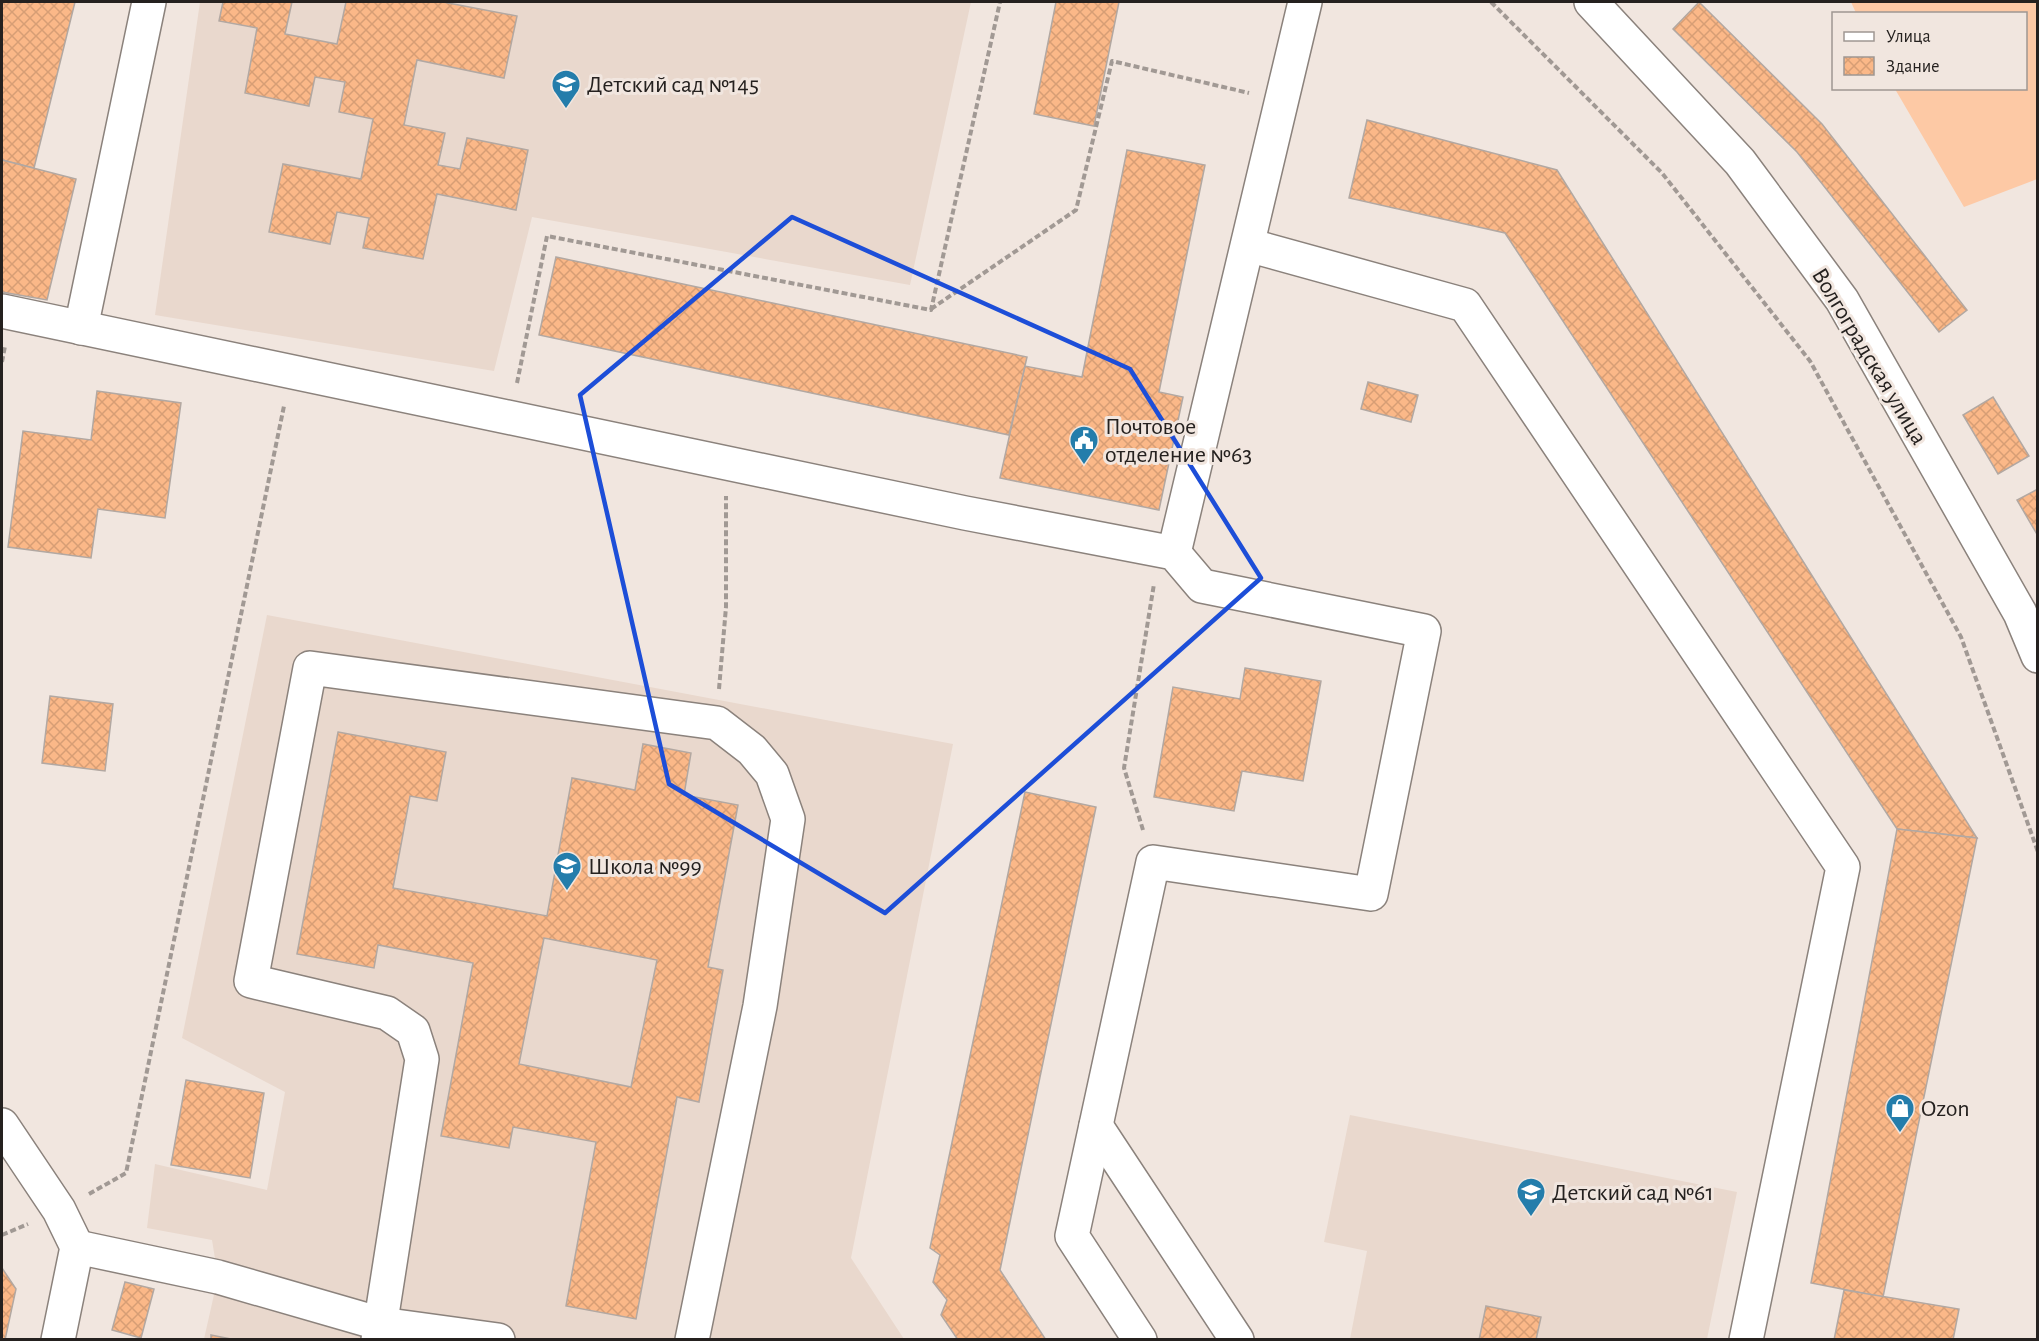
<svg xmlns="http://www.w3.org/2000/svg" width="2039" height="1341" viewBox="0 0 2039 1341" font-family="'Alegreya Sans',sans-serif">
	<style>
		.built { fill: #e9d8cd }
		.grass { fill: #fdc9a5 }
		.building { fill: url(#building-cross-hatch); stroke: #b2a8a2; stroke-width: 1.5; fill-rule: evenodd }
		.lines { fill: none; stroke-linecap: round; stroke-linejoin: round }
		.minor-casing { stroke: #8b827c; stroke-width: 36 }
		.path { stroke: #a19994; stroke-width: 4; stroke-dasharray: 6 3; stroke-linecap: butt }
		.minor { stroke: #fff; stroke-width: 33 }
		.marked { fill: none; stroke: #1d4ed8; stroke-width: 4.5; stroke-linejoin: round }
		.labels { text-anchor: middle; stroke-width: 6; stroke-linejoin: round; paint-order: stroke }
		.poi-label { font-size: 24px; fill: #25211f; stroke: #f1e6df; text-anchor: start }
		.street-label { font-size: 24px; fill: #25211f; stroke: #f1e6df }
	</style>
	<defs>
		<pattern id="building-cross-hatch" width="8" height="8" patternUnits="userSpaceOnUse" patternTransform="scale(1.5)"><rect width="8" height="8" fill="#fbb888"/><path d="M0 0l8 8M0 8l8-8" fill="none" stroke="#d79e75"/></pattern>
	</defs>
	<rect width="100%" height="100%" fill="#f1e6df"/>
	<g class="built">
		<polygon points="200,2 971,2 910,285 532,217 494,371 155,315"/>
		<polygon points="267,615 953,744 851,1258 904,1339 204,1339 218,1277 212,1240 147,1228 155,1164 267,1190 285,1092 182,1038"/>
		<polygon points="1350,1115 1737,1192 1707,1339 1350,1339 1367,1251 1324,1242"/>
	</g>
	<polygon class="grass" points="1851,2 2037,2 2037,179 1964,207 1895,89 2026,88 2026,14 1856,13"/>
	<g class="building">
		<polygon points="2,2 75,2 34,168 2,160"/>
		<polygon points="223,2 292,2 285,34 337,44 346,2 443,2 517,16 504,78 417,60 404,125 445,133 438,165 460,169 467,138 528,150 516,210 437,194 423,259 363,248 369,218 337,212 330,244 269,232 283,164 361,179 373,119 339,112 345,82 315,77 309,106 245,93 257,28 219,21"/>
		<polygon points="1056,2 1119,2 1094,126 1034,114"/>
		<polygon points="1699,2 1822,124 1967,310 1939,332 1797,152 1673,29"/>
		<polygon points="1367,120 1557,170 1977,838 1897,829 1505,233 1349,198"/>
		<polygon points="1127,150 1205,165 1159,392 1183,397 1159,510 1000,478 1025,366 1082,377"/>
		<polygon points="2,160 76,179 47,300 2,292"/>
		<polygon points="556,257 1027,357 1009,435 539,335"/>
		<polygon points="1368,382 1418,395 1411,422 1361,409"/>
		<polygon points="97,391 181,403 165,518 98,509 91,558 8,547 23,431 91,440"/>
		<polygon points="1993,397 2029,456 1998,474 1963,415"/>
		<polygon points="2038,489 2038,536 2017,500"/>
		<polygon points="1245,668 1321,681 1303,781 1242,771 1234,811 1154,797 1173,687 1240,699"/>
		<polygon points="50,696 113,704 105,771 42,763"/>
		<path d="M338,732l108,20 -9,49 -27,-5 -17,92 154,28 25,-138 63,12 8,-46 48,9 -7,42 54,10 -30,162 15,3 -24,132 -22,-5 -41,222 -70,-13 30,-164 -83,-15 -4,21 -68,-12 32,-173 -95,-18 -4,23 -77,-14zM544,938l113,22 -26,127 -112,-23z"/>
		<polygon points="1025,792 1096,807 1000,1270 1046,1340 958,1340 941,1315 947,1300 933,1282 940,1255 930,1248"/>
		<polygon points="1897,829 1977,838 1883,1297 1811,1283"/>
		<polygon points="186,1080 264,1093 250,1178 171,1165"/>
		<polygon points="2,1268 16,1289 5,1340 2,1340"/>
		<polygon points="125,1282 154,1289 141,1338 112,1330"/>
		<polygon points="1844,1290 1959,1309 1953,1340 1834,1340"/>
		<polygon points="1486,1306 1541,1317 1536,1340 1479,1340"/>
		<polygon points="211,1335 236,1340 211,1340"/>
	</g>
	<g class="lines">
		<g class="minor-casing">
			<g id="minor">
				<polyline points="1591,2 1740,162 1842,300 2020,613 2038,656"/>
				<polyline points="1248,245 1465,305 1843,867 1746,1340"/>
				<polyline points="2,311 965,513 1174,553 1202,586 1424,631 1371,894 1153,862 1072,1236 1140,1340"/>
				<polyline points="81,328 149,2"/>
				<polyline points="1174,553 1305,2"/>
				<polyline points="2,1125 59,1210 77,1247 58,1340"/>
				<polyline points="1096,1126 1237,1340"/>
				<polyline points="77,1247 218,1277 381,1324 498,1340"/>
				<polyline points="378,1340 422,1059 413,1031 387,1013 251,981 310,668 717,723 752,750 772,774 788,819 760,1006 692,1340"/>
			</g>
		</g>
		<g class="path">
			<polyline points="1491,2 1662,173 1810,361 1961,637 2038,852"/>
			<polyline points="931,309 1076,210 1112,61 1249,93"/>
			<polyline points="2,362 5,346"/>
			<polyline points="517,383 547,236 931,310 1000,2"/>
			<polyline points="719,689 726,607 726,496"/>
			<polyline points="1143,830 1124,768 1154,584"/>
			<polyline points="89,1194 126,1173 284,406"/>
			<polyline points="2,1235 28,1224"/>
		</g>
		<use href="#minor" class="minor"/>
	</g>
	<path class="marked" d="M792,217l338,152 131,209 -376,335 -216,-129 -89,-389z"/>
	<defs>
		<g id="school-pin" transform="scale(1.5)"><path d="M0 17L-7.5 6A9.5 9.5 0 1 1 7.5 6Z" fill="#247dab" stroke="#f1e6df"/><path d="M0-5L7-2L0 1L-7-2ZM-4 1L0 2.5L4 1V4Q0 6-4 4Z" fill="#fff"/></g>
		<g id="civic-pin" transform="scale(1.5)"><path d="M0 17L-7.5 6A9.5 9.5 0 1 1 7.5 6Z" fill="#247dab" stroke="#f1e6df"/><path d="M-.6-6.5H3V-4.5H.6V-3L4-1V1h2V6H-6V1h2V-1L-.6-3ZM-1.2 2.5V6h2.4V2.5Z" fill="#fff"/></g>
		<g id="shop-pin" transform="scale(1.5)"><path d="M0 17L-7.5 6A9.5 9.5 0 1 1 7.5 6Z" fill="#247dab" stroke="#f1e6df"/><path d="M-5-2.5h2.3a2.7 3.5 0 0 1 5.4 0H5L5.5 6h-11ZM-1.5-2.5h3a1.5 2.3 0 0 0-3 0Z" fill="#fff"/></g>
	</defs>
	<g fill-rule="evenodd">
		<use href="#school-pin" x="566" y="84"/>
		<use href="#civic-pin" x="1084" y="440"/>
		<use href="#school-pin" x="567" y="866"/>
		<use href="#shop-pin" x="1900" y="1108"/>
		<use href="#school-pin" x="1531" y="1192"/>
	</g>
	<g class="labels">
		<g class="poi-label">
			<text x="587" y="92">Детский сад №145</text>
			<text x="1105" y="434">Почтовое<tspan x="1105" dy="28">отделение №63</tspan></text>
			<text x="588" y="874">Школа №99</text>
			<text x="1921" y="1116">Ozon</text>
			<text x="1552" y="1200">Детский сад №61</text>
		</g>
		<g class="street-label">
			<text transform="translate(1870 356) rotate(59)" y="8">Волгоградская улица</text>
		</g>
	</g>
	<rect width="2039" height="1341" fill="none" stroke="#25211f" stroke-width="6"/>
	<rect x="1832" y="12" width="195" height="78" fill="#f1e6df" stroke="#9f9792" stroke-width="1.5"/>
	<rect x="1844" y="32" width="30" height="9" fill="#ffffff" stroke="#9f9792" stroke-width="1.5"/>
	<text x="1886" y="42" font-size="18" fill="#25211f">Улица</text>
	<rect x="1844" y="57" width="30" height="18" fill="url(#building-cross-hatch)" stroke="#9f9792" stroke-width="1.5"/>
	<text x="1886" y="72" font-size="18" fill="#25211f">Здание</text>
</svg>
